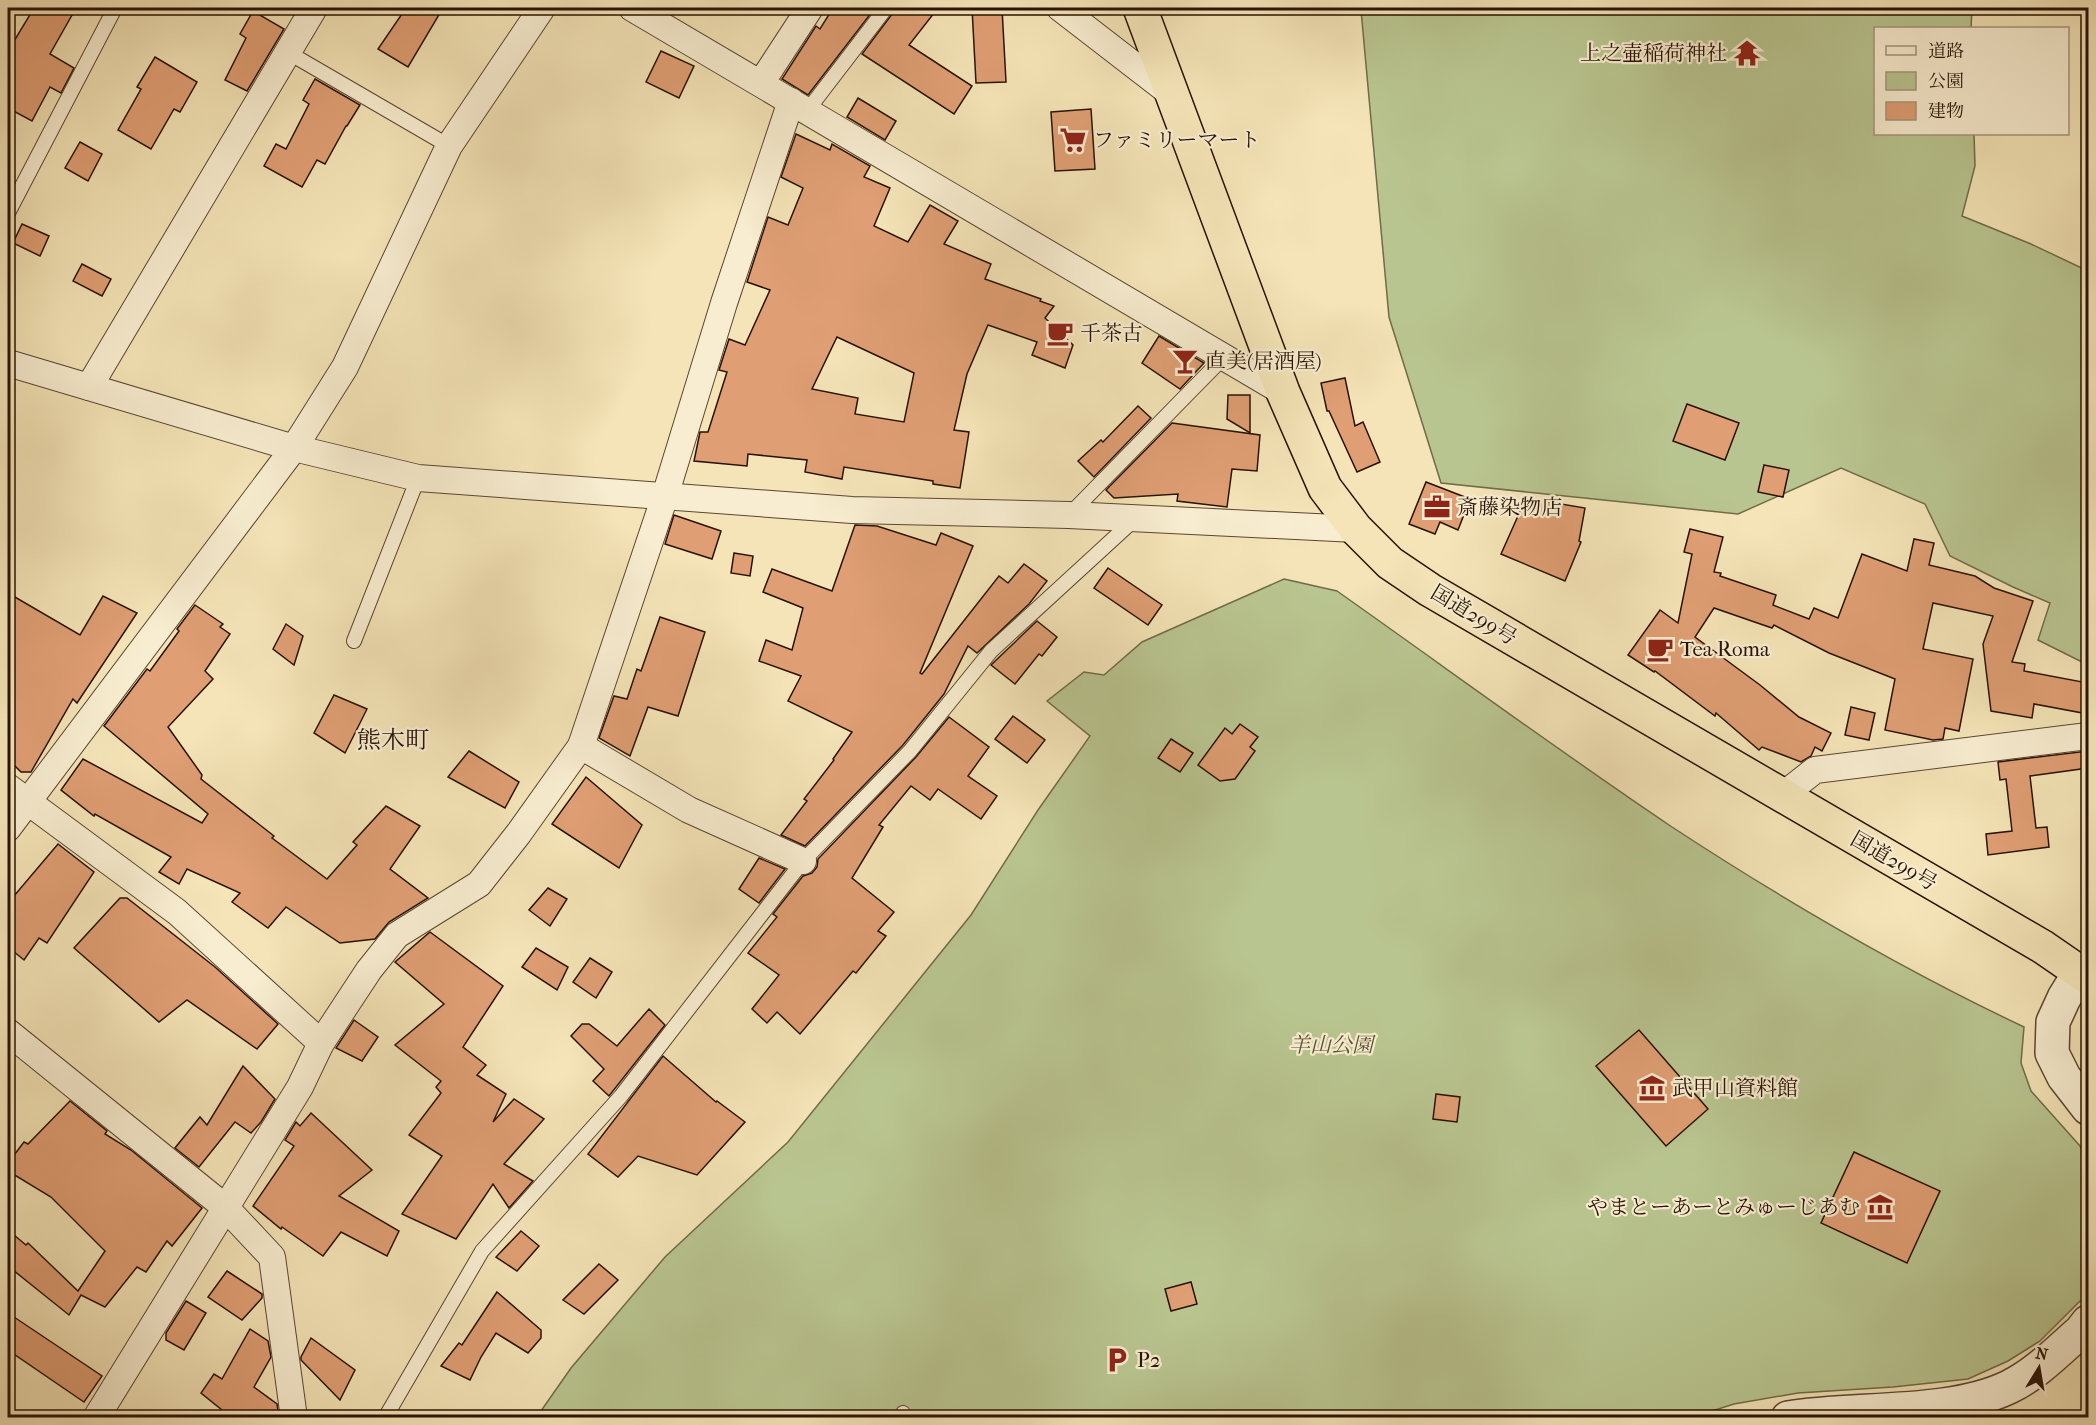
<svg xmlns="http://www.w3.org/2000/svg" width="2096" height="1425" viewBox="0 0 2096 1425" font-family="'IM FELL French Canon','Noto Serif JP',serif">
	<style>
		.green { fill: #b9c590; stroke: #706c4a; stroke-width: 1.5 }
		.building { fill: #df9e73; stroke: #281205; stroke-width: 1.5; fill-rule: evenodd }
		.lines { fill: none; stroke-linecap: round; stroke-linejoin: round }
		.service-casing { stroke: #5b4632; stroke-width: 16 }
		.minor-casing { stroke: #5b4632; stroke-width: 28 }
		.tertiary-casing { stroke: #5b4632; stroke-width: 36 }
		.trunk-casing { stroke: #281205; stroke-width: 36 }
		.service { stroke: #f8edd0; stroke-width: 14 }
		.minor { stroke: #f8edd0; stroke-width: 26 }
		.tertiary { stroke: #f8edd0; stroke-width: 33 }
		.trunk { stroke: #f4e4b7; stroke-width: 33 }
		.labels { text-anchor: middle; stroke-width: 4.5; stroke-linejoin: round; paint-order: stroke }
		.poi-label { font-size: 21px; fill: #281205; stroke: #f8edd0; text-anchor: start }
		.street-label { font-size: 21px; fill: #281205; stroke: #f8edd0 }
		.park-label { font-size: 21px; font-style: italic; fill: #5b5136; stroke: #f8edd0 }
		.quarter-label { font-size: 24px; fill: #281205; stroke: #f8edd0 }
	</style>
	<rect width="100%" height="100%" fill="#f4e4b7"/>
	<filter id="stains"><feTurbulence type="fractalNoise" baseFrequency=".00333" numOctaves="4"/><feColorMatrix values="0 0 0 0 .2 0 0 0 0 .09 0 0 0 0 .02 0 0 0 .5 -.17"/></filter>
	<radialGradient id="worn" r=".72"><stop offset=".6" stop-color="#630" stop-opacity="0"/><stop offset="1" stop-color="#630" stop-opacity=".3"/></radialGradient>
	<g class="green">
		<polygon points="1377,8 1972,8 1971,28 1876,28 1876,134 1974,134 1975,166 1962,216 2031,244 2088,271 2088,665 2038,640 2050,603 2013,587 1950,556 1925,504 1841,468 1738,514 1441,483 1389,317 1361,10"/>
		<path d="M1284,579l53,12c112,79 222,160 335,236 113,74 230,142 352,200l-3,36 10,28 49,55 8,17v120l-5,15 -43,43 -32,20 -40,18 -75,8 -95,6 -64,11 -44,14h-1154l35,-50 94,-111 123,-115 183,-227 67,-105 52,-74 -43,-35 37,-29 20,3 38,-33z"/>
	</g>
	<g class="building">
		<polygon points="34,8 76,8 50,54 74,68 61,93 50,87 32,121 8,108 8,51"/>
		<polygon points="406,8 443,8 408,67 378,49"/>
		<polygon points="833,8 875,8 808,95 782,79 816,26 820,29"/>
		<polygon points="895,8 938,8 909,45 972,86 954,114 862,54 893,13"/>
		<polygon points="972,8 1002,8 1006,82 976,83"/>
		<polygon points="253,11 284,29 247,91 225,80 246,38 240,34"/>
		<polygon points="661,51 694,66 679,98 646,82"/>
		<polygon points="155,57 197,82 180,112 174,109 151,149 118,130 141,89 137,87"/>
		<polygon points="315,79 360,105 347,126 346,126 325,164 317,160 302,187 264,166 276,144 286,149 309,104 303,100"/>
		<polygon points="858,98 896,121 885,140 847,117"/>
		<polygon points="1091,109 1095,169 1055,171 1051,112"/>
		<path d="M796,134l34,16 2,-6 38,22 -6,11 26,11 -16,38 34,16 22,-37 28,16 -14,23 47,20 -6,15 56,20 -1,2 14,5 -9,12 28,27 -8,23 -33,-13 5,-13 -49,-17 -21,49 -13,56 15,2 -9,56 -27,-4v-3l-89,-14 -2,12 -37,-7 2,-12 -59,-6 -1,12 -53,-5 6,-29h8l19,-60 -8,-2 10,-31 16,6 25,-55 -23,-8 21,-65 20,8 15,-37 -22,-11zM837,337l77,36 -10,49 -49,-8 3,-16 -46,-9z"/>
		<polygon points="80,142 102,154 88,181 65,168"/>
		<polygon points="22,224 49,236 40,256 13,243"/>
		<polygon points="82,264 111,279 102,296 73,281"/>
		<polygon points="1159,336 1204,363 1180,389 1142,363"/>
		<polygon points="1345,378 1355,426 1363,422 1380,462 1357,472 1329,411 1327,411 1321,383"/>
		<polygon points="1228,395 1250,395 1250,433 1227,419"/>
		<polygon points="1687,404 1739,423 1725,460 1673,441"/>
		<polygon points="1138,406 1151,418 1094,477 1078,461 1101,440 1103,442"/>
		<polygon points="1172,423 1260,435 1257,471 1232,469 1227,507 1177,501 1178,494 1114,498 1106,490"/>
		<polygon points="1764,465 1789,470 1783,497 1758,492"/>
		<polygon points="1426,482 1470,499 1458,530 1440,522 1435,534 1409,524"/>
		<polygon points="1526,498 1585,508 1579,541 1581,542 1565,581 1501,554"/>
		<polygon points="674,515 721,531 712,559 665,544"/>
		<polygon points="855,525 877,526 936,545 941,533 973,546 920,673 922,674 999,576 1008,583 1024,564 1047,581 1029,604 977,653 968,646 944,694 903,745 805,846 781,835 807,801 804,799 834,760 833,759 852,732 788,701 801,676 759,661 766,640 792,650 803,608 763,592 772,569 832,591"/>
		<polygon points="1690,529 1723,537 1714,572 1721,573 1720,576 1776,595 1773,605 1809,619 1814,608 1838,618 1862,554 1907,571 1914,539 1934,543 1929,565 1975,576 1994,588 2033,601 2012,662 2025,664 2024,671 2088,683 2088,714 2034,704 2032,718 1991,711 1983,644 1993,616 1933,603 1923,649 1973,659 1959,731 1945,728 1943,739 1933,740 1885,730 1895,679 1829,653 1774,625 1772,628 1714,608 1695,637 1760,685 1799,717 1831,733 1822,751 1815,747 1811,756 1801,762 1762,747 1759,750 1716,713 1715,716 1655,671 1654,672 1628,655 1660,610 1678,623 1692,554 1684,552"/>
		<polygon points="734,553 753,556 750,576 731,573"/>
		<polygon points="1108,568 1162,605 1148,625 1094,588"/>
		<polygon points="8,593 80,635 103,596 137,613 77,703 73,699 31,772 21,772 8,759"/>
		<polygon points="195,605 223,624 220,627 230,634 205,671 213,679 168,727 202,775 201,779 274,836 272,838 327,879 357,845 353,842 386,806 420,826 390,869 428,898 389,922 375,939 340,943 286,907 268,928 232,902 240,893 187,869 179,884 159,872 171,857 95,814 94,816 61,790 83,759 202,823 208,814 104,726 147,669 150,671 179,631 177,629"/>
		<polygon points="660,617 705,632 678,716 648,707 630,756 599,738 614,696 627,699 637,669 641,671"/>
		<polygon points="1037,621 1057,637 1042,656 1039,654 1015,684 991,665"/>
		<polygon points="286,624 303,636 294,665 273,649"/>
		<polygon points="334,695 367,709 345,753 314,733"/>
		<polygon points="1851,707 1875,713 1869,740 1845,735"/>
		<polygon points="1013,716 1045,740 1027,763 995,739"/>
		<polygon points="949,717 989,747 968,776 997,796 981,819 938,789 930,800 911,786 879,825 883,827 852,878 894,912 878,931 886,936 856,973 853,971 800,1034 777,1012 767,1023 752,1009 779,975 748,953 777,917 773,914 803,876 812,873 817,867 818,859 916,757"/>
		<polygon points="1240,724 1258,737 1250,747 1255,751 1235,779 1220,781 1198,765 1225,728 1232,734"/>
		<polygon points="1171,739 1193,753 1180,772 1158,758"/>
		<polygon points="469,751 519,782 505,808 448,777"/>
		<polygon points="2088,751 2088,768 2030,776 2036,828 2047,827 2049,847 1988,855 1986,834 2012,831 2006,779 2000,780 1998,762"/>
		<polygon points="586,777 642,825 619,868 552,824"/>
		<polygon points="58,844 94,872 47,943 39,938 24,960 8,947 8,903"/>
		<polygon points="759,858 785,869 759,903 739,889"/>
		<polygon points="548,888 567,899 550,926 529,910"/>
		<polygon points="120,898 127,898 215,967 278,1024 257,1049 187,1000 159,1022 74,948"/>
		<polygon points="430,932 503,986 463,1047 486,1065 477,1075 506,1094 493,1122 514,1099 544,1119 504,1164 533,1181 509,1208 493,1184 456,1239 402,1214 442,1156 409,1135 441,1093 436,1087 441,1081 395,1045 444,1004 395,962"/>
		<polygon points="536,948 568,967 557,990 522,967"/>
		<polygon points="590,958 612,972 596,998 573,982"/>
		<polygon points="649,1009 665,1025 609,1096 593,1081 604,1069 571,1036 582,1024 589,1024 617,1046"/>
		<polygon points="354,1020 378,1037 362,1061 336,1048"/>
		<polygon points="1639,1030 1708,1109 1666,1146 1596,1066"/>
		<polygon points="663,1056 716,1102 717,1101 745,1122 697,1175 638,1156 618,1177 588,1154"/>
		<polygon points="243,1066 275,1099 261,1122 251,1133 235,1122 199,1167 175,1148 200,1117 207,1125"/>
		<polygon points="1436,1094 1460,1097 1457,1122 1433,1119"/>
		<polygon points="70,1101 107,1131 105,1134 131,1150 202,1208 172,1246 167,1241 146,1272 137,1267 105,1307 81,1295 69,1315 8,1266 8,1230 26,1245 28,1243 78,1291 105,1251 51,1197 8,1171 8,1163 24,1142 28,1144"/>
		<polygon points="311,1113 372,1170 339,1196 399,1231 387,1256 341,1232 323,1256 282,1227 281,1229 253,1206 294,1146 285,1140 296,1122 300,1126"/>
		<polygon points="1854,1152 1940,1191 1907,1263 1821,1223"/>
		<polygon points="521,1231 539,1246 517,1271 496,1257"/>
		<polygon points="599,1264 618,1280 584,1314 563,1300"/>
		<polygon points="227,1271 262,1294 262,1298 242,1320 208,1297"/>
		<polygon points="1191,1282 1197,1304 1171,1311 1165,1289"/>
		<polygon points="497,1292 541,1330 541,1338 528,1353 496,1333 481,1357 470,1380 441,1366 459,1343 462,1345"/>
		<polygon points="186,1301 206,1313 184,1350 166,1340 166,1333"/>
		<polygon points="8,1313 102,1376 84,1402 8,1350"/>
		<polygon points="250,1329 268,1341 271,1357 254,1387 277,1404 279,1418 232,1418 201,1393 214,1374 222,1379"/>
		<polygon points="311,1338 355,1370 340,1400 301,1360 301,1357"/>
	</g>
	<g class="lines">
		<g class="service-casing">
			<g id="service">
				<polyline points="289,53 449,146"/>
				<polyline points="807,111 886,8"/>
				<polyline points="8,213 115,8"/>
				<polyline points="1069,515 1224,357"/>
				<polyline points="354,641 418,478"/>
				<polyline points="385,1418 482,1251 621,1096 803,861 910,751 991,651 1136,518"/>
				<polyline points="900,1418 903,1413"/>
			</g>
		</g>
		<g class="minor-casing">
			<g id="minor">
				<polyline points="632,8 1283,392"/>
				<polyline points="1060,8 1174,96"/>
				<polyline points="761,83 810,8"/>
				<polyline points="8,363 294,448 418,478 852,510 1069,515 1356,529"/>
				<polyline points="89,387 314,8"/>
				<polyline points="581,746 689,810 803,861"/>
				<polyline points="8,787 177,912 321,1043"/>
				<polyline points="1782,796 1815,770 2088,736"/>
				<polyline points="8,828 294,448 345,367 449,146 542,8"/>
				<polyline points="8,1032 226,1208 272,1257 294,1418"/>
				<polyline points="96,1418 300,1087 321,1043 369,970 397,935 479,884 519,833 581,746 665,496 724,303 791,101"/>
			</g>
		</g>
		<g class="tertiary-casing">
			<g id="tertiary">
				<polyline points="2080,972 2064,998 2053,1022 2052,1053 2064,1077 2088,1108"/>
				<path d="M1788,1418c66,-11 161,-2 221,-31 27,-13 49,-36 72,-56l7,-9"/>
			</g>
		</g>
		<g class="trunk-casing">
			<polyline id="trunk" points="1140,8 1283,392 1325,488 1356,529 1390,563 1430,590 2043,947 2088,978"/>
		</g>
		<use href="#service" class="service"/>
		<use href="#minor" class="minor"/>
		<use href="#tertiary" class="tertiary"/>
		<use href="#trunk" class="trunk"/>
	</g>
	<defs>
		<g id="temple-bare" transform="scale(2.07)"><path d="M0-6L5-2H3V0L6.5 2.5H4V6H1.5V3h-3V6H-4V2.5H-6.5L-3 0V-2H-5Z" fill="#8f2418" stroke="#f8edd0" stroke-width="2.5" paint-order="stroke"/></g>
		<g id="supermarket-bare" transform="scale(2.07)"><path d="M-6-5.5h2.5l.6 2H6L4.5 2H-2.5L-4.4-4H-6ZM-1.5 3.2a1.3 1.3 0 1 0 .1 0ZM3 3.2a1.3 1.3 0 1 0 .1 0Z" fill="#8f2418" stroke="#f8edd0" stroke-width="2.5" paint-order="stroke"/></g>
		<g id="cafe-bare" transform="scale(2.07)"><path d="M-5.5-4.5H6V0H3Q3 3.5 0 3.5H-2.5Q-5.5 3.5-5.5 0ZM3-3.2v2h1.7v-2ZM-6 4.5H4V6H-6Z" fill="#8f2418" stroke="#f8edd0" stroke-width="2.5" paint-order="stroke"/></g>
		<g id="bar-bare" transform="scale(2.07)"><path d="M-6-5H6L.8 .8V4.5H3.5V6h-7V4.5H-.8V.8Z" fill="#8f2418" stroke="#f8edd0" stroke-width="2.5" paint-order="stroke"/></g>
		<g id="office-bare" transform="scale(2.07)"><path d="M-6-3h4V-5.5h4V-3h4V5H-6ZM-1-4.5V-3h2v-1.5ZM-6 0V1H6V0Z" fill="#8f2418" stroke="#f8edd0" stroke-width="2.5" paint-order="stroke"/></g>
		<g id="museum-bare" transform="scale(2.07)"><path d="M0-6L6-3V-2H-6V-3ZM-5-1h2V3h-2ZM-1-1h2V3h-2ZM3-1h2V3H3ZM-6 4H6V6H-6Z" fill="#8f2418" stroke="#f8edd0" stroke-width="2.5" paint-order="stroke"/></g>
		<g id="parking-bare" transform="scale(2.07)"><path d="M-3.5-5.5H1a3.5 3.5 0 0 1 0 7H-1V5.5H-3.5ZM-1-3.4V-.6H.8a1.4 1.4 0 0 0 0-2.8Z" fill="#8f2418" stroke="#f8edd0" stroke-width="2.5" paint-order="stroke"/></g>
	</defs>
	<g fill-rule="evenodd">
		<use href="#temple-bare" x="1747" y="53"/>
		<use href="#supermarket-bare" x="1073" y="140"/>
		<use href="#cafe-bare" x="1060" y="333"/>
		<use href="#bar-bare" x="1185" y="361"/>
		<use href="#office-bare" x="1437" y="507"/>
		<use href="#cafe-bare" x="1660" y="649"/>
		<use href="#museum-bare" x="1652" y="1088"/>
		<use href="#museum-bare" x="1880" y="1207"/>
		<use href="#parking-bare" x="1117" y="1360"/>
	</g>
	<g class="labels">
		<g class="poi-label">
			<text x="1727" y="60" text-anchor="end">上之壷稲荷神社</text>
			<text x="1093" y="147">ファミリーマート</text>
			<text x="1080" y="340">千茶古</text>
			<text x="1205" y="368">直美(居酒屋)</text>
			<text x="1457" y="514">斎藤染物店</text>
			<text x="1680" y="656">Tea Roma</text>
			<text x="1672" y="1095">武甲山資料館</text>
			<text x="1860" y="1214" text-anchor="end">やまとーあーとみゅーじあむ</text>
			<text x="1137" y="1367">P2</text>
		</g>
		<g class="street-label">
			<text transform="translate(1474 615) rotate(31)" y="7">国道299号</text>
			<text transform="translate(1894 861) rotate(30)" y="7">国道299号</text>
		</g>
		<g class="park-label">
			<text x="1331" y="1052">羊山公園</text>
		</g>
		<g class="quarter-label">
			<text x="393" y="748">熊木町</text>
		</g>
	</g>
	<rect width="2096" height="1425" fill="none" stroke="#f4e4b7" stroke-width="30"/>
	<rect x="9" y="9" width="2078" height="1407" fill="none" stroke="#281205" stroke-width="3"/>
	<rect x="15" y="15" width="2066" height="1395" fill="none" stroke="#281205" stroke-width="1.5"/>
	<rect x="1874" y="27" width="195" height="108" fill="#f8edd0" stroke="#a5957f" stroke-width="1.5"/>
	<rect x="1886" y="46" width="30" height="9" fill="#f8edd0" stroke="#a5957f" stroke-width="1.5"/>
	<text x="1928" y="57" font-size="18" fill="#281205">道路</text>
	<rect x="1886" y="72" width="30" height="18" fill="#b9c590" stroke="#a5957f" stroke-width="1.5"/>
	<text x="1928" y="87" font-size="18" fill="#281205">公園</text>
	<rect x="1886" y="102" width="30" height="18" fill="#df9e73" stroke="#a5957f" stroke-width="1.5"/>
	<text x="1928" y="117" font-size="18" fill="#281205">建物</text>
	<g transform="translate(2039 1368) rotate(11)" stroke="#f8edd0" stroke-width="4.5" paint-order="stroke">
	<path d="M0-4.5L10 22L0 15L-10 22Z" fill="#281205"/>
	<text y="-9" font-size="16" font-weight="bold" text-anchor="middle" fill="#281205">N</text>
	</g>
	<rect width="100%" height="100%" filter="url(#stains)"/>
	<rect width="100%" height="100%" fill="url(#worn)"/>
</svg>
